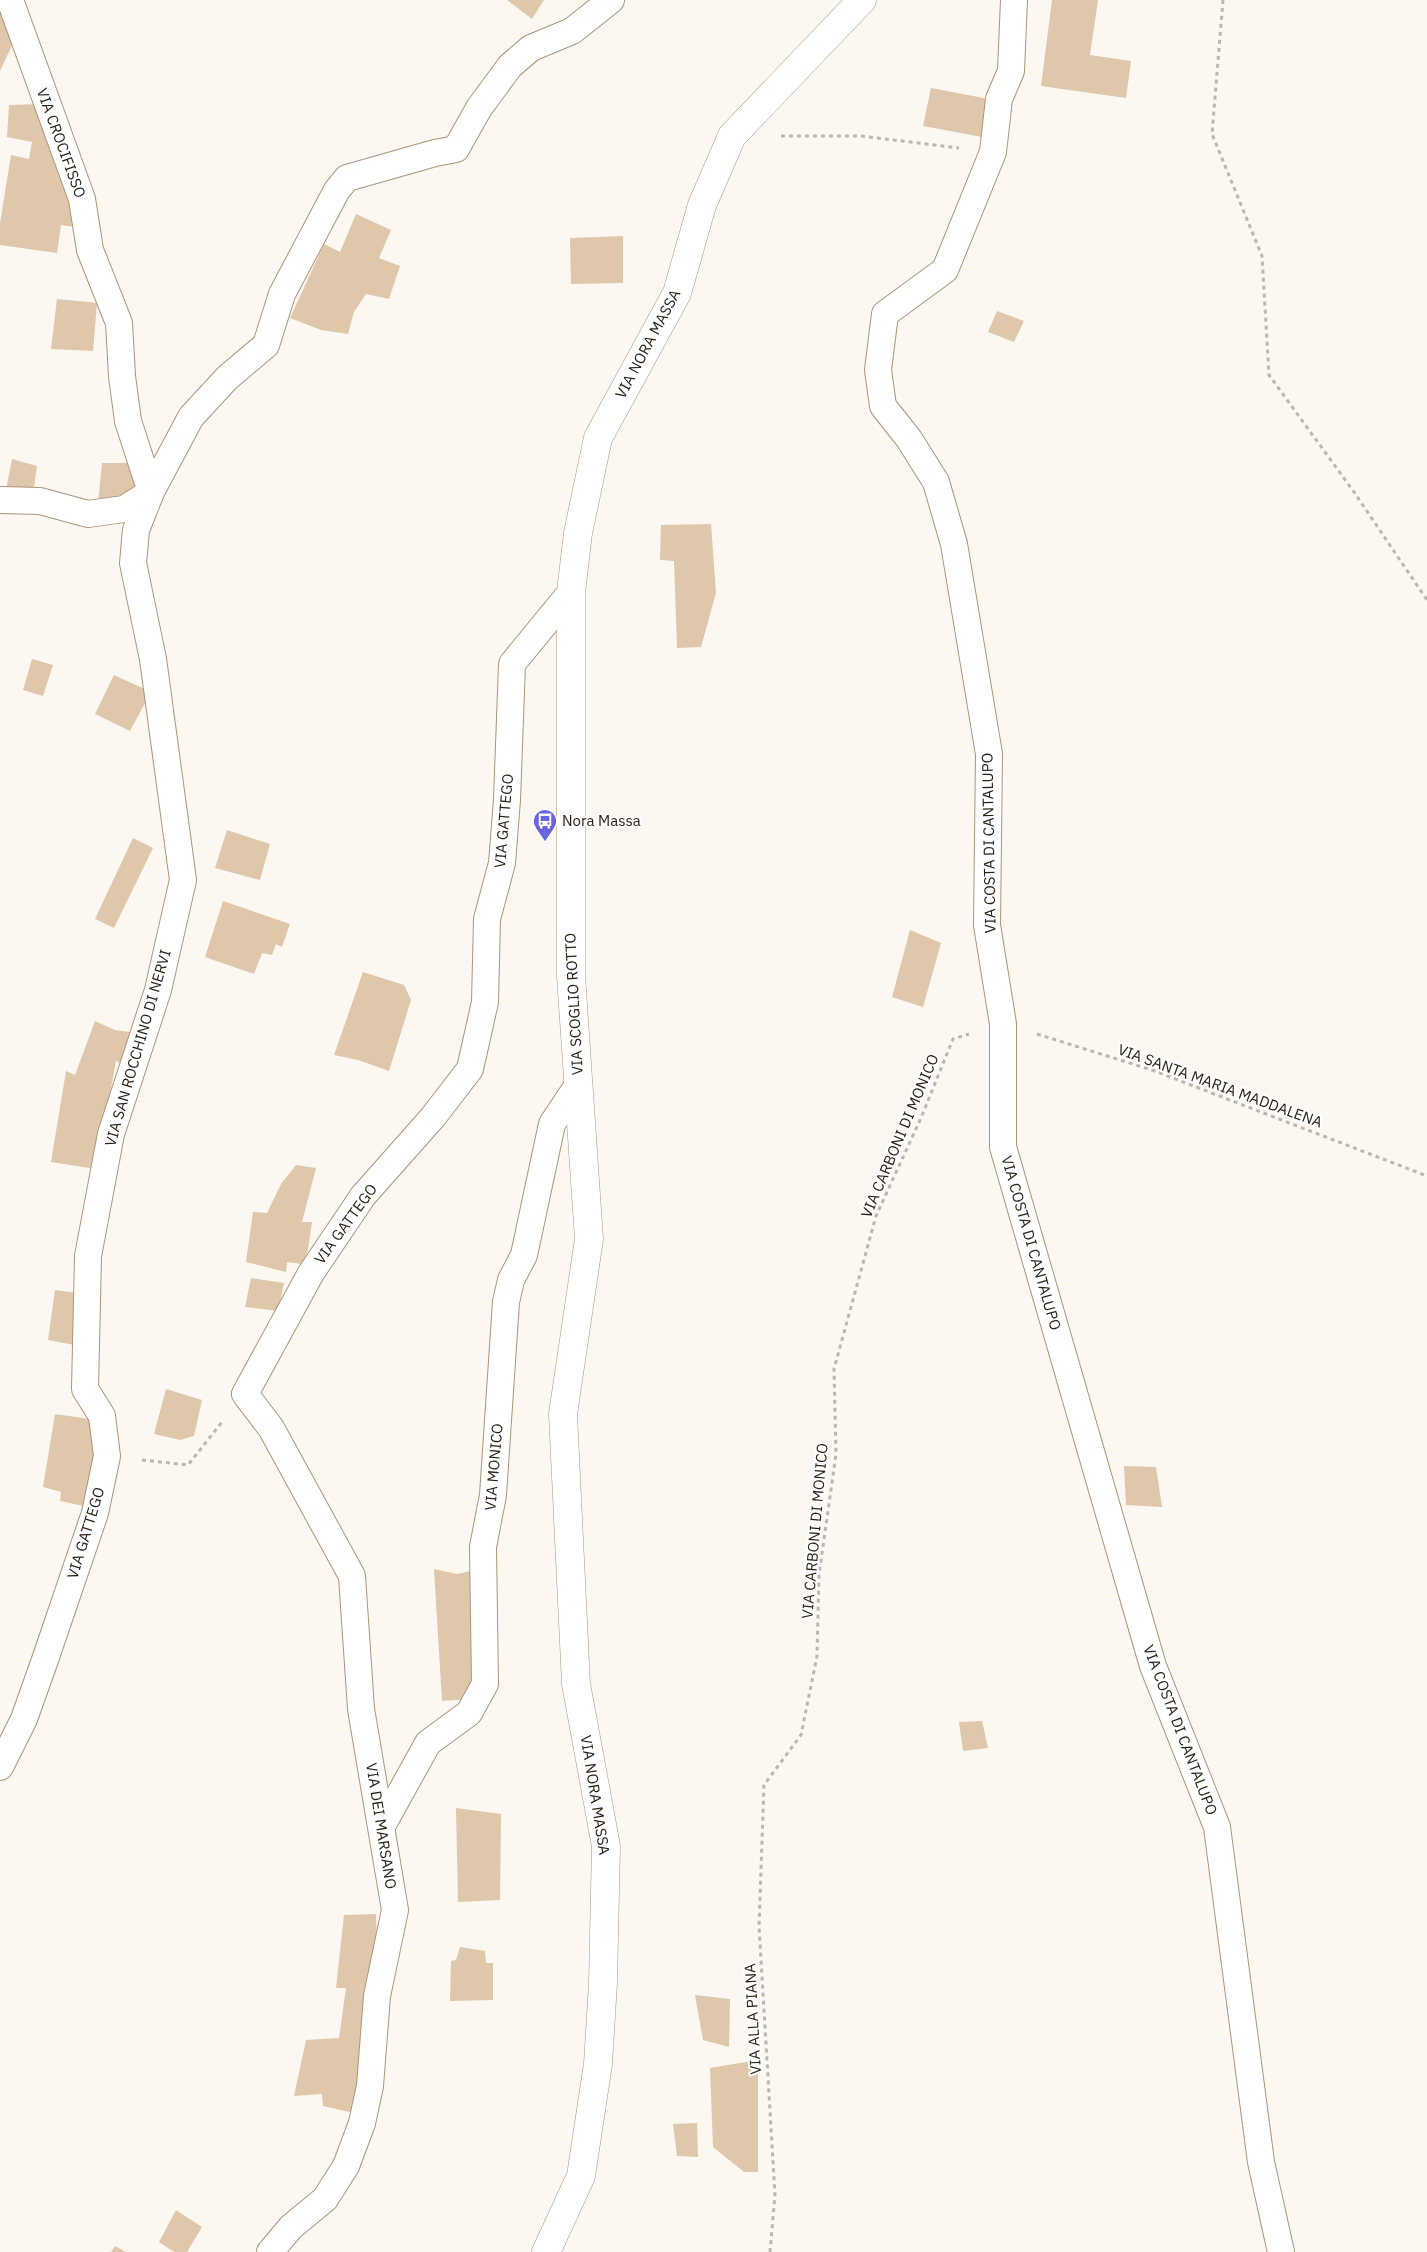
<svg xmlns="http://www.w3.org/2000/svg" width="1427" height="2252" viewBox="0 0 1427 2252" font-family="'IBM Plex Sans',sans-serif">
	<style>
		.building { fill: #dfc7ab }
		.lines { fill: none; stroke-linecap: round; stroke-linejoin: round }
		.pedestrian-casing { stroke: #ab947a; stroke-width: 28 }
		.minor-casing { stroke: #ab947a; stroke-width: 29 }
		.path { stroke: #bcb6af; stroke-width: 3; stroke-dasharray: 4 4; stroke-linecap: butt }
		.pedestrian { stroke: #fff; stroke-width: 26 }
		.minor { stroke: #fff; stroke-width: 28 }
		.labels { text-anchor: middle; stroke-width: 4; stroke-linejoin: round; paint-order: stroke }
		.street-label { font-size: 15px; fill: #292016; stroke: #fff }
		.poi-label { font-size: 15px; fill: #292016; stroke: #fff; text-anchor: start }
	</style>
	<rect width="100%" height="100%" fill="#fcf7f1"/>
	<g class="building">
		<polygon points="507,0 544,0 532,19"/>
		<polygon points="1052,0 1098,0 1090,55 1131,61 1126,98 1041,86"/>
		<polygon points="0,10 16,37 0,71"/>
		<polygon points="931,88 989,99 987,138 923,126"/>
		<polygon points="40,104 79,206 75,227 61,225 57,253 0,245 0,223 11,155 29,159 32,142 7,137 9,105"/>
		<polygon points="356,214 391,230 379,258 400,266 389,299 366,294 354,312 348,334 321,330 290,318 324,244 340,252"/>
		<polygon points="623,236 623,283 571,284 570,238"/>
		<polygon points="57,299 97,303 93,351 51,349"/>
		<polygon points="997,311 1024,321 1014,342 988,332"/>
		<polygon points="12,459 37,466 33,494 6,490"/>
		<polygon points="102,463 135,463 143,487 98,503"/>
		<polygon points="711,524 716,593 701,647 677,648 674,561 660,560 661,525"/>
		<polygon points="32,659 53,665 43,696 23,690"/>
		<polygon points="114,675 151,692 130,731 95,714"/>
		<polygon points="227,830 270,844 260,880 215,868"/>
		<polygon points="133,838 153,848 114,928 95,919"/>
		<polygon points="223,901 290,924 282,947 276,944 272,955 262,953 254,974 205,957"/>
		<polygon points="910,930 941,943 923,1007 892,997"/>
		<polygon points="363,972 404,985 411,1000 389,1071 358,1060 334,1055"/>
		<polygon points="95,1021 115,1030 137,1033 125,1066 116,1061 96,1169 51,1162 66,1071 75,1075"/>
		<polygon points="296,1165 316,1168 302,1222 312,1222 308,1250 302,1264 287,1262 286,1272 246,1262 253,1212 267,1213 281,1184"/>
		<polygon points="251,1278 284,1283 278,1311 245,1307"/>
		<polygon points="55,1290 84,1294 80,1346 48,1340"/>
		<polygon points="166,1389 202,1400 194,1436 180,1440 154,1434"/>
		<polygon points="55,1414 97,1420 93,1508 60,1501 61,1492 43,1487"/>
		<polygon points="1124,1466 1156,1467 1162,1507 1126,1505"/>
		<polygon points="434,1569 457,1574 475,1570 479,1682 470,1699 442,1701"/>
		<polygon points="982,1721 988,1748 963,1751 959,1722"/>
		<polygon points="456,1808 501,1814 500,1900 458,1902"/>
		<polygon points="376,1914 377,1947 354,2113 323,2106 322,2094 294,2096 306,2040 339,2038 346,1988 336,1988 344,1915"/>
		<polygon points="460,1947 485,1951 486,1963 493,1963 493,2000 450,2001 451,1961 456,1960"/>
		<polygon points="695,1995 730,1999 729,2047 703,2040"/>
		<polygon points="758,2060 758,2172 744,2172 713,2147 710,2068"/>
		<polygon points="697,2123 698,2157 677,2156 673,2124"/>
		<polygon points="176,2210 202,2227 187,2252 174,2252 159,2242"/>
		<polygon points="115,2246 126,2252 111,2252"/>
	</g>
	<g class="lines">
		<g class="pedestrian-casing">
			<g id="pedestrian">
				<polyline points="10,0 82,199 90,250 119,323 122,376 128,421 151,492"/>
				<polyline points="1014,0 1011,71 999,99 993,152 945,270 885,314 878,370 883,406 909,439 936,482 954,544 989,754 987,925 1003,1024 1003,1147 1153,1666 1217,1827 1261,2162 1281,2252"/>
				<polyline points="0,500 40,501 88,514 124,509 151,492"/>
				<polyline points="0,1767 24,1719 46,1657 95,1513 107,1456 102,1416 85,1389 88,1256 111,1134 158,990 183,880 153,659 133,563 136,530 151,492 191,417 227,378 266,345 282,294 337,190 347,178 435,153 456,149 479,108 510,66 531,48 572,31 611,0"/>
				<polyline points="382,1826 428,1743 469,1713 485,1684 483,1547 493,1495 506,1302 511,1280 524,1255 552,1124 578,1085"/>
				<polyline points="270,2252 291,2227 325,2199 346,2166 362,2123 370,2086 377,1996 395,1910 361,1709 352,1576 271,1428 245,1394 311,1273 363,1196 433,1117 470,1069 485,1002 487,919 502,863 507,800 512,664 571,592"/>
			</g>
		</g>
		<g class="minor-casing">
			<polyline id="minor" points="546,2252 581,2176 598,2064 603,1983 606,1846 576,1684 563,1414 589,1239 571,976 571,592 578,533 598,438 677,293 702,205 732,136 862,0"/>
		</g>
		<g class="path">
			<polyline points="1223,0 1212,134 1262,256 1269,375 1354,492 1427,600"/>
			<polyline points="781,136 861,136 959,148"/>
			<polyline points="1037,1034 1152,1070 1427,1176"/>
			<polyline points="142,1460 188,1465 222,1422"/>
			<polyline points="770,2252 775,2195 759,1926 764,1785 801,1735 817,1656 819,1575 836,1454 834,1369 876,1216 921,1118 953,1039 969,1034"/>
		</g>
		<use href="#pedestrian" class="pedestrian"/>
		<use href="#minor" class="minor"/>
	</g>
	<defs>
		<g id="bus-pin" transform="scale(1.25)"><path d="M0 17L-7.5 6A9.5 9.5 0 1 1 7.5 6Z" fill="#6965de" stroke="#fff"/><path d="M-5-6H5V4H4V6H2V4H-2V6H-4V4H-5ZM-3.5-4V0h7V-4ZM-3.5 1.2v1.5H-2V1.2ZM2 1.2v1.5H3.5V1.2Z" fill="#fff"/></g>
	</defs>
	<g fill-rule="evenodd">
		<use href="#bus-pin" x="545" y="821"/>
	</g>
	<g class="labels">
		<g class="street-label">
			<text transform="translate(61 143) rotate(70)" y="5">VIA CROCIFISSO</text>
			<text transform="translate(648 344) rotate(-62)" y="5">VIA NORA MASSA</text>
			<text transform="translate(504 821) rotate(-85)" y="5">VIA GATTEGO</text>
			<text transform="translate(989 843) rotate(-91)" y="5">VIA COSTA DI CANTALUPO</text>
			<text transform="translate(574 1004) rotate(-93)" y="5">VIA SCOGLIO ROTTO</text>
			<text transform="translate(138 1048) rotate(-74)" y="5">VIA SAN ROCCHINO DI NERVI</text>
			<text transform="translate(1220 1086) rotate(20)" y="5">VIA SANTA MARIA MADDALENA</text>
			<text transform="translate(900 1136) rotate(-67)" y="5">VIA CARBONI DI MONICO</text>
			<text transform="translate(346 1224) rotate(-54)" y="5">VIA GATTEGO</text>
			<text transform="translate(1031 1243) rotate(74)" y="5">VIA COSTA DI CANTALUPO</text>
			<text transform="translate(494 1467) rotate(-85)" y="5">VIA MONICO</text>
			<text transform="translate(815 1531) rotate(-85)" y="5">VIA CARBONI DI MONICO</text>
			<text transform="translate(86 1533) rotate(-73)" y="5">VIA GATTEGO</text>
			<text transform="translate(1180 1730) rotate(69)" y="5">VIA COSTA DI CANTALUPO</text>
			<text transform="translate(595 1795) rotate(81)" y="5">VIA NORA MASSA</text>
			<text transform="translate(381 1826) rotate(81)" y="5">VIA DEI MARSANO</text>
			<text transform="translate(753 2019) rotate(-93)" y="5">VIA ALLA PIANA</text>
		</g>
		<g class="poi-label">
			<text x="562" y="826">Nora Massa</text>
		</g>
	</g>
</svg>
